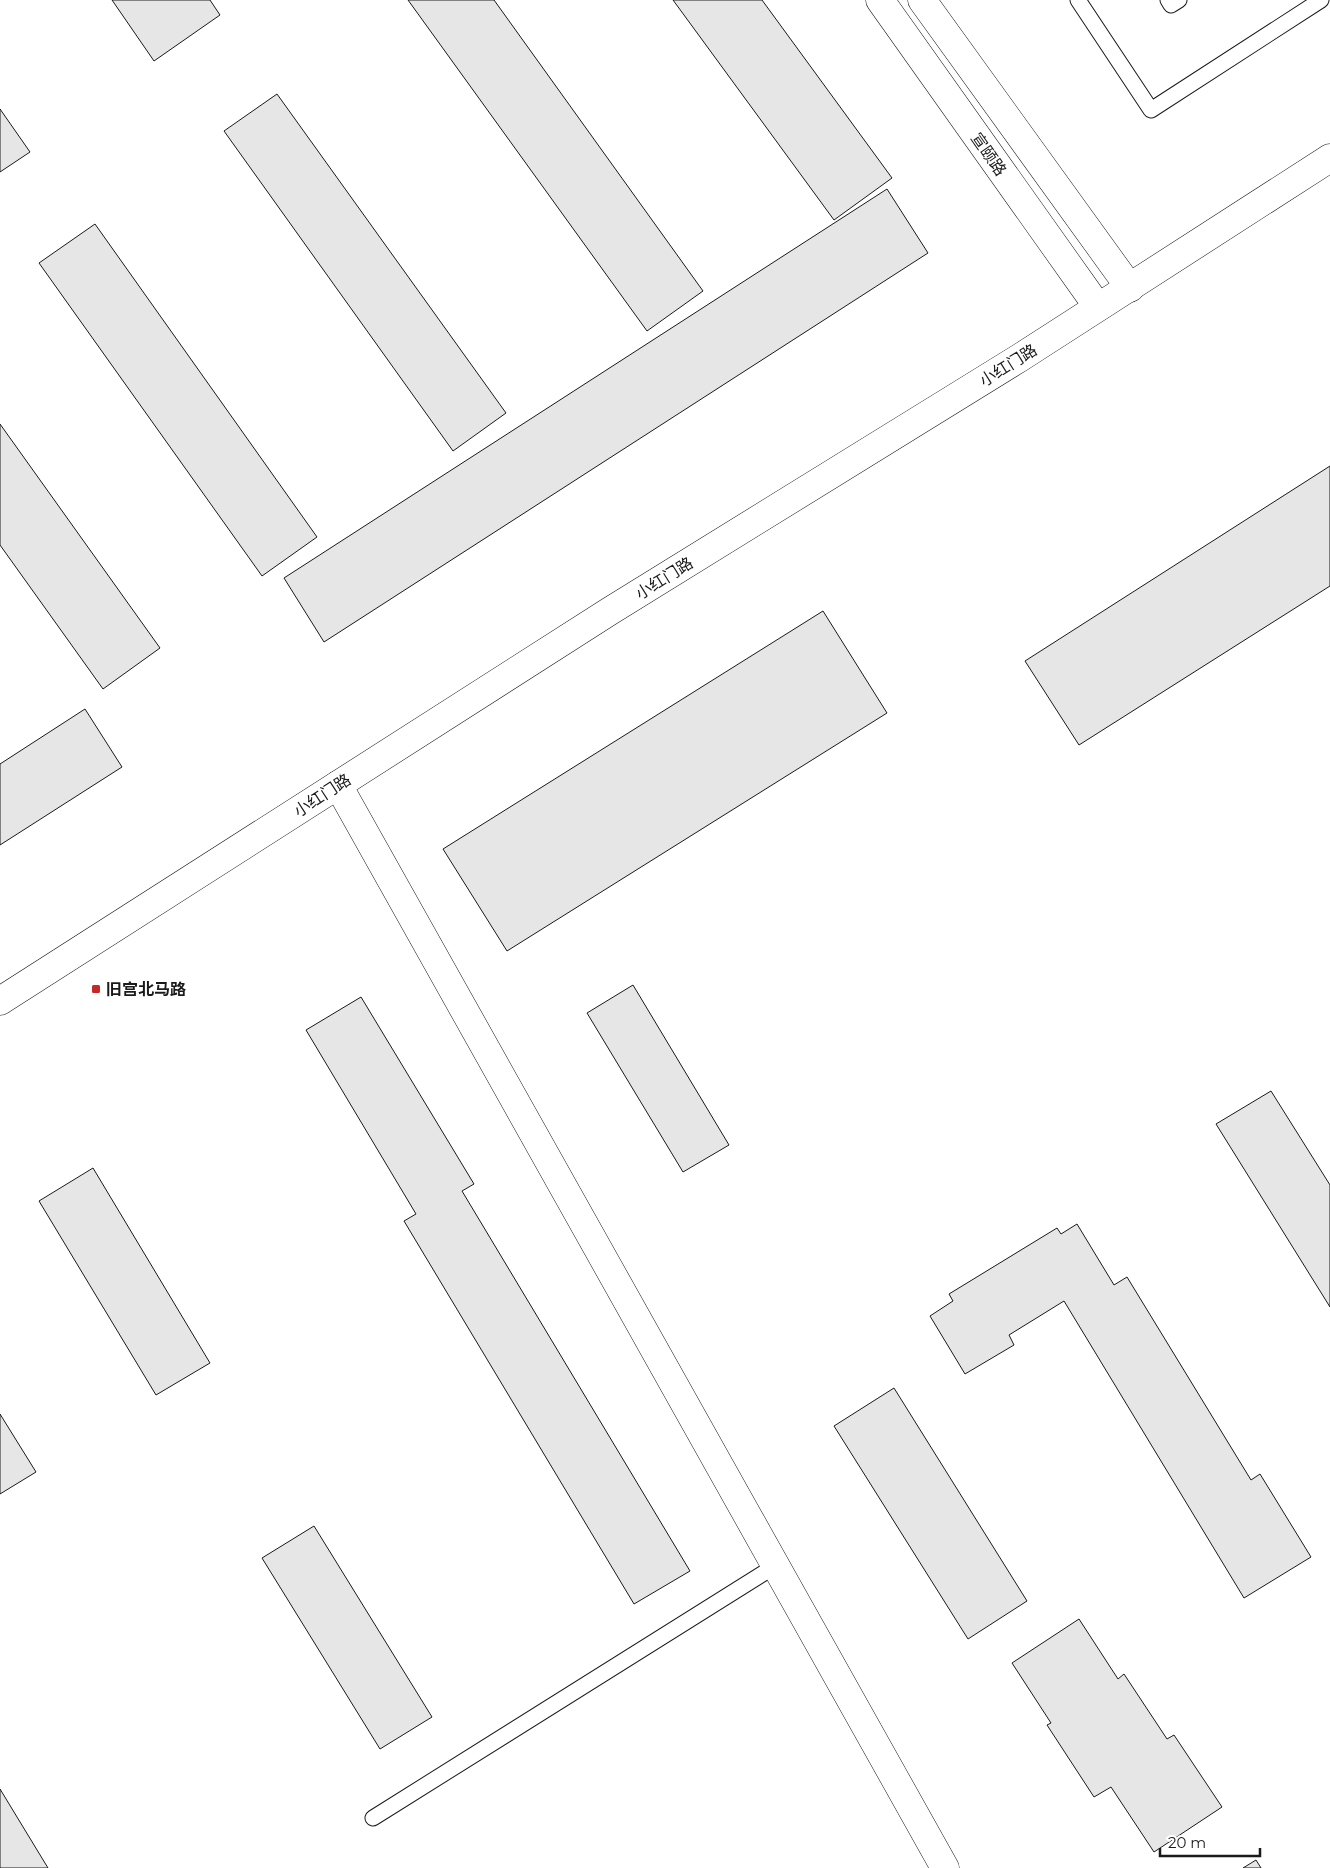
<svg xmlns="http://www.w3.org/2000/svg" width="1330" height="1868" viewBox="0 0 1330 1868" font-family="Montserrat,'Noto Sans SC',sans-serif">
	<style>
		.building { fill: #e6e6e6; stroke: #1a1a1a }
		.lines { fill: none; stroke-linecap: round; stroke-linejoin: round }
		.service-casing { stroke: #1a1a1a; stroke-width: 17 }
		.minor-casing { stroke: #1a1a1a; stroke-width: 29 }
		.tertiary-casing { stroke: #1a1a1a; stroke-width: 29 }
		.service { stroke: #fff; stroke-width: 15 }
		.minor { stroke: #fff; stroke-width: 28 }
		.tertiary { stroke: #fff; stroke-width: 28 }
		.poi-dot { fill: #c62828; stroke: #fff; stroke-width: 2 }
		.labels { text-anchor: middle; stroke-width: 4; stroke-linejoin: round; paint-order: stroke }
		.street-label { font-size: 16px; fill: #1a1a1a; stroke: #fff }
		.poi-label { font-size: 16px; font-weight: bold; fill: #1a1a1a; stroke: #fff; text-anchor: start }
	</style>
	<rect width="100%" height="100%" fill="#fff"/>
	<g class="building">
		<polygon points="112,0 210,0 220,15 154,61"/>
		<polygon points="408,0 494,0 703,291 647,331"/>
		<polygon points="673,0 762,0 892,178 834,220"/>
		<polygon points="277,94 506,413 453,451 224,131"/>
		<polygon points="0,109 30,152 0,172"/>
		<polygon points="887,189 928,253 324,642 284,578"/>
		<polygon points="95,224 317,537 262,576 39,263"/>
		<polygon points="0,424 160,648 103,689 0,545"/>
		<polygon points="1330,466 1330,586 1079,745 1025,661"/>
		<polygon points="823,611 887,713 507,951 443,849"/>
		<polygon points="85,709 122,767 0,845 0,764"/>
		<polygon points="633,985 729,1145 683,1172 587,1013"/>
		<polygon points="361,997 474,1184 462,1191 690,1571 634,1604 404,1221 416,1214 306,1030"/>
		<polygon points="1271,1091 1330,1185 1330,1307 1216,1124"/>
		<polygon points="93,1168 210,1363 156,1395 39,1201"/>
		<polygon points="1077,1224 1114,1285 1127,1277 1251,1480 1260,1474 1311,1557 1244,1598 1064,1301 1009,1335 1014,1345 965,1374 930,1316 953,1301 949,1294 1057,1228 1061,1234"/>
		<polygon points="894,1388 1027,1601 968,1639 834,1426"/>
		<polygon points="0,1414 36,1472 0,1494"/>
		<polygon points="314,1526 432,1717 380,1749 262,1558"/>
		<polygon points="1079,1619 1118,1679 1124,1674 1167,1739 1174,1735 1222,1807 1154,1852 1111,1787 1094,1797 1047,1725 1051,1723 1012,1663"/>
		<polygon points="0,1789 48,1868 0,1868"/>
		<polygon points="1256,1860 1261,1868 1243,1868"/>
	</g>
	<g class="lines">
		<g class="service-casing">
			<g id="service">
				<polyline points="1078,0 1151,110 1321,0"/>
				<polyline points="1168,0 1171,5 1179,0"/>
				<polyline points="373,1818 775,1566"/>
			</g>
		</g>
		<g class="minor-casing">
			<polyline id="minor" points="338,785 945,1868"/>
		</g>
		<g class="tertiary-casing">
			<g id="tertiary">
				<polyline points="880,0 1098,307"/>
				<polyline points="922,0 1130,288"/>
				<polyline points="0,1001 610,611 1021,357 1330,158"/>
			</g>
		</g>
		<use href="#service" class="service"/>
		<use href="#minor" class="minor"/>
		<use href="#tertiary" class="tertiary"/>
	</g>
	<rect class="poi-dot" x="91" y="984" width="10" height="10" rx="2.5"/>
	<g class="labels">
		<g class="street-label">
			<text transform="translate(989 154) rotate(55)" y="6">宣颐路</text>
			<text transform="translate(1008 365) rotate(-32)" y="6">小红门路</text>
			<text transform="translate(664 578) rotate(-32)" y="6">小红门路</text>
			<text transform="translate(322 795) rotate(-33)" y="6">小红门路</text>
		</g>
		<g class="poi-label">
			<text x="106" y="995">旧宫北马路</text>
		</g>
	</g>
	<path d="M1160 1848v8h100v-8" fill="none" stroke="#1a1a1a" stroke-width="2.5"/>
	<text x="1168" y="1848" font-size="15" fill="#1a1a1a" stroke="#ffffff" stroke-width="4" paint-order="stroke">20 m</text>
</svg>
